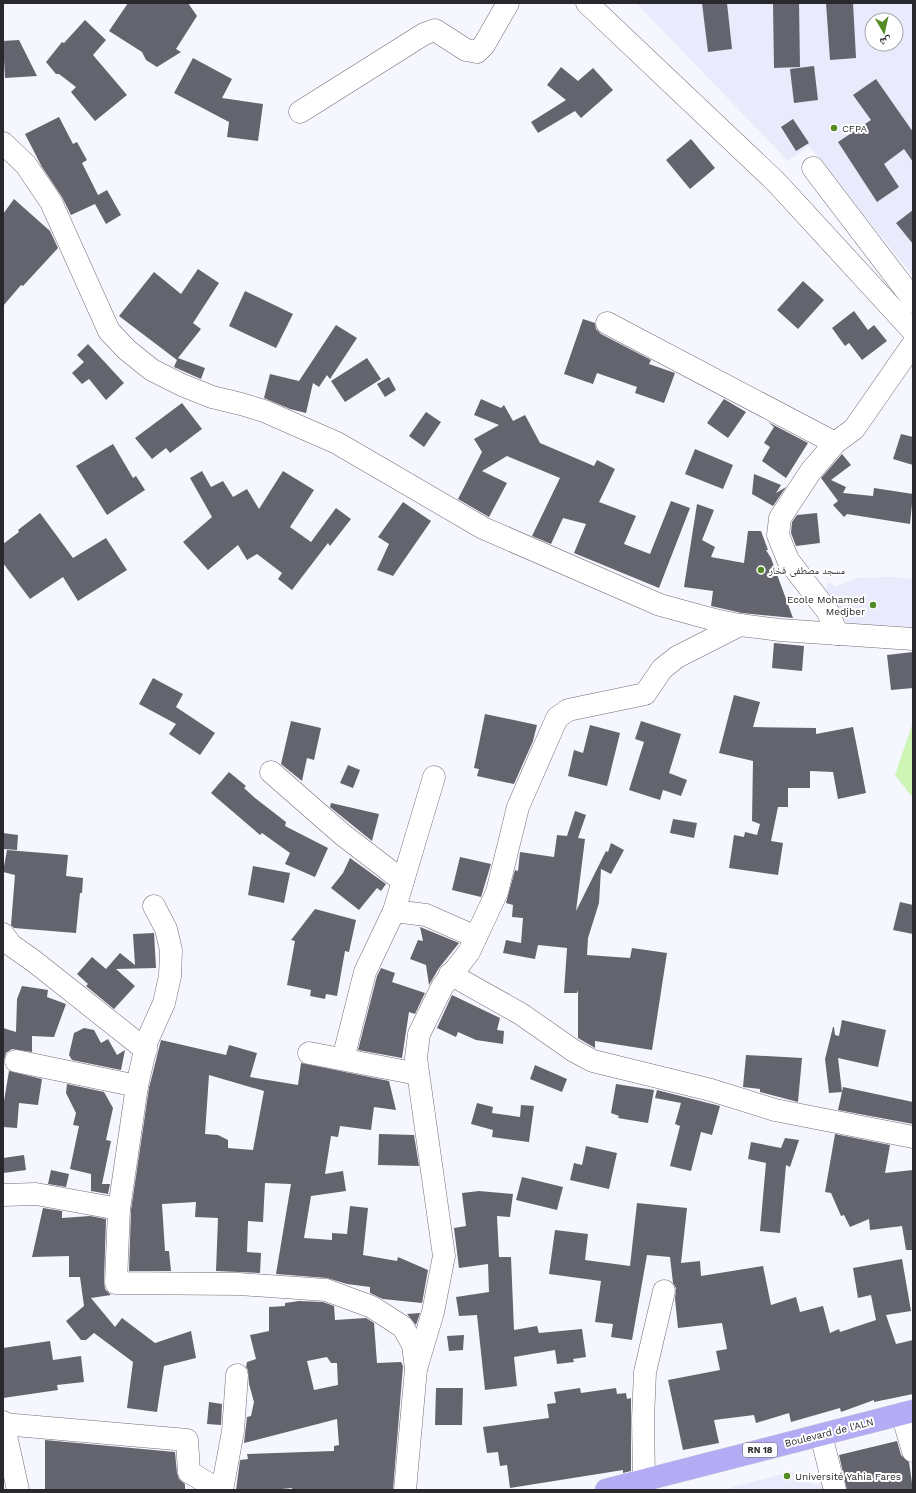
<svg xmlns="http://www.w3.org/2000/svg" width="916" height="1493" viewBox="0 0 916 1493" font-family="'Work Sans','Noto Naskh Arabic',sans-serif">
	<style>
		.built { fill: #e9eafc; fill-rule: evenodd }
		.green { fill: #cef5b6 }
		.building { fill: #64646e; fill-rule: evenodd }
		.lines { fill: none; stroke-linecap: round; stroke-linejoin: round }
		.minor-casing { stroke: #6e6e77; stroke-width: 23 }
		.major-casing { stroke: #d4d4d5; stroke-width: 23 }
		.minor { stroke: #fff; stroke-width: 22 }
		.major { stroke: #b3acf4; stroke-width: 22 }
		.poi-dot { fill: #538a24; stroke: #fff; stroke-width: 1.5 }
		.labels { text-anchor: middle; stroke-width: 4; stroke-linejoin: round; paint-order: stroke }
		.shield { fill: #fff; stroke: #69696c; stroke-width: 1 }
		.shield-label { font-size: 9px; font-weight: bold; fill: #29292d }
		.poi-label { font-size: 10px; fill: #29292d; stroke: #fff; text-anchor: start }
		.street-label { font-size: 10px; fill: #29292d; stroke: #fff }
	</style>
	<rect width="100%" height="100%" fill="#f6f6ff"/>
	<g class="built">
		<path d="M636,3h277v273l-104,-130 -21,15zM872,20h24v24h-24z"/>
		<polygon points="890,577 913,579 913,627 887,625 883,629 840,622 826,589 828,582 836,587 857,578"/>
		<polygon points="793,1471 815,1485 825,1482 827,1490 723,1490"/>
	</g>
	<polygon class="green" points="913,722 913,798 895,775"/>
	<g class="building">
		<polygon points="128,3 188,3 197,16 176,49 181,52 157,67 146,60 142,52 109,31"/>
		<polygon points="702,3 727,3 732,49 708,52"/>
		<polygon points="773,3 799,3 800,67 774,68"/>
		<polygon points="826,3 853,3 856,58 830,60"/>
		<polygon points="85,20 106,40 93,55 127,95 95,121 71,92 76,87 59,74 56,74 46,62 62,42 64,43"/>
		<polygon points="19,40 37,76 5,78 3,41"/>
		<polygon points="193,58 232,79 222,98 263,104 258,141 227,137 229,122 174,93"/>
		<polygon points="814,66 818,100 794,103 790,69"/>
		<polygon points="561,67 578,81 593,68 613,90 581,118 575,111 538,133 531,122 566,100 547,85"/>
		<polygon points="876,79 913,132 913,162 904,149 884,164 899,187 877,202 838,142 871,120 853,95"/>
		<polygon points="59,117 73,144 77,142 87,160 82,163 98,195 107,190 121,215 106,224 95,204 71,215 62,197 42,167 25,134"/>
		<polygon points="793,119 809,143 796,151 781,127"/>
		<polygon points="691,139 715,168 690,189 666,160"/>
		<polygon points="14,199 50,231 58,248 23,286 21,285 3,306 3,214"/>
		<polygon points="913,210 913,244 896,223"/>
		<polygon points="198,269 219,283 193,323 201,329 178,358 205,368 201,379 174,367 177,360 119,316 154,272 181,294"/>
		<polygon points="803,281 824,300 798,329 777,310"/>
		<polygon points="245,291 293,314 276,348 229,326"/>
		<polygon points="854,311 868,330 874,325 887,341 862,360 849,343 845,346 832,328"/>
		<polygon points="583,319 595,323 596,329 601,334 651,360 649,364 675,373 664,403 635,393 637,387 597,373 593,384 564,374"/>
		<polygon points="336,325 357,338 330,379 327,375 319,387 313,383 306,413 290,409 264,398 270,374 299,381"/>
		<polygon points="88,344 124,383 106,400 89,379 82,384 72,373 84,362 77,355"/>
		<polygon points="367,358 381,379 345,402 331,381"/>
		<polygon points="389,377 396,390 385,397 377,384"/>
		<polygon points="481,399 501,408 504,405 513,421 525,415 540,443 594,466 597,460 615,469 599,502 636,516 624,544 650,554 671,501 690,508 659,588 574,553 586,524 563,518 551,544 532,536 560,478 507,456 482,471 507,483 489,517 458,499 482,452 474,439 499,425 474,415"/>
		<polygon points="724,399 746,412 728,438 707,423"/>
		<polygon points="182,403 202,429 170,453 166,448 152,459 135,438"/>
		<polygon points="426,412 441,422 424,447 409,436"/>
		<polygon points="768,422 808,443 786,478 762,461 770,447 764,443 774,427"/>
		<polygon points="901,434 913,437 913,465 893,459"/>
		<polygon points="113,444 133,478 136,476 145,490 107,515 76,466"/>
		<polygon points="695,449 733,465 723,489 685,474"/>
		<polygon points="842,454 851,465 831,480 846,487 843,493 873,496 874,488 913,494 910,524 847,514 844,517 833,505 838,501 821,478"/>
		<polygon points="202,471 211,487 223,481 233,497 247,489 259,509 283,471 314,490 290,527 311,542 336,508 351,519 330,546 328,543 292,590 278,579 282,573 257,554 247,560 238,545 208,570 183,542 212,517 190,478"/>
		<polygon points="754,474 781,485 776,493 786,487 773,506 752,494"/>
		<polygon points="403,502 431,521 393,576 377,570 389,544 378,537"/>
		<polygon points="697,504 714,510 702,540 715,547 711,557 744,563 748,531 761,531 768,550 766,550 771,558 793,618 742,613 711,606 713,591 684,587"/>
		<polygon points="40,513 73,558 106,538 127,570 78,601 63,577 30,599 3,563 3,544 19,532 18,530"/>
		<polygon points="817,513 820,543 796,546 791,533 792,522 797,515"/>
		<polygon points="774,643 804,646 802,671 772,668"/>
		<polygon points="913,652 913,688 891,690 887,655"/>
		<polygon points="153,678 183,694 176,707 215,733 200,755 169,734 176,724 139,704"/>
		<polygon points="734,695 760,702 753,727 816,728 816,734 853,727 866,793 838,799 833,772 810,771 810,788 788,788 788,807 778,807 771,841 783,843 778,875 729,868 734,835 744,837 745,832 757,835 760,824 752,821 753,761 719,753"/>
		<polygon points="485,714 537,725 533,741 514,784 477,776 479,769 474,768"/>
		<polygon points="291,721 321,728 314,760 307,758 302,781 281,764"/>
		<polygon points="641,721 681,734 669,773 687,780 681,796 663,790 660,800 629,790 644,742 635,739"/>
		<polygon points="590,725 620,733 607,786 568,776 574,750 583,753"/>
		<polygon points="348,765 360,770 353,788 340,783"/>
		<polygon points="229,772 246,786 244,788 255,798 286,822 285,826 328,848 315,877 285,864 290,853 262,833 260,835 211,793"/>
		<polygon points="331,803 379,814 372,841 330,807"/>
		<polygon points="575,811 586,815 578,838 585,839 576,911 606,851 608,852 611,843 624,850 611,874 601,869 599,903 588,938 587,955 630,958 632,948 667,953 652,1050 595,1041 595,1048 578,1038 578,990 577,993 564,993 567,948 538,945 535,959 503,953 506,940 521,943 523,918 512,917 513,905 506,903 515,870 518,871 520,852 554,857 557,835 567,836"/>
		<polygon points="673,819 697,823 694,838 670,833"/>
		<polygon points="3,833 18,835 17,850 3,849"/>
		<polygon points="7,850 68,855 66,876 83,878 82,893 80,893 76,933 14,928 11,925 15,875 3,872"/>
		<polygon points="460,857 491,864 481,897 452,890"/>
		<polygon points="350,858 386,884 381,891 377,888 359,910 331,888 343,873"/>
		<polygon points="253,866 290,873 284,903 248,895"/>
		<polygon points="900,902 913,905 913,934 893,930"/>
		<polygon points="315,909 356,920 349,952 345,951 337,996 326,994 325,999 310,996 311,990 287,985 295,941 291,940"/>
		<polygon points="420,927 459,943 439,968 429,985 426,965 410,959 418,940 423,941"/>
		<polygon points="154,933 156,968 116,969 135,986 114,1009 86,986 88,984 77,974 92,957 106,969 120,953 135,965 133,934"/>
		<polygon points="381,968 395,973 392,982 425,993 415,1014 409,1012 402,1058 358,1050 377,976"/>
		<polygon points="22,986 48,990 47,997 66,1004 54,1037 32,1036 32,1052 12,1049 6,1053 3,1064 3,1028 16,1032 17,999"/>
		<polygon points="452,995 500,1018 497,1030 504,1031 503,1044 476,1040 458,1032 456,1037 437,1028"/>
		<polygon points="842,1020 886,1030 878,1067 838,1058 842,1092 843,1087 913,1102 913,1124 838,1110 842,1092 829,1093 825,1059 833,1027 834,1027 835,1035 839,1036"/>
		<polygon points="84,1028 94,1030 101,1043 108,1039 117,1055 125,1050 121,1070 72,1060 69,1055 74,1033"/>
		<path d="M161,1040l65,15 3,-10 28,8 -7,24 48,8 3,-22 88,18 7,29 -22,-3 -3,23 -31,-4 -2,11 -7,-1 -6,38 18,-3 3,20 -35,5 -7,42 28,2v-7l15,1 3,-28 18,2 -5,47 34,6 1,-4 30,13 -6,33 -39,-4 -13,-6v-6l-23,-3 -20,-6 -51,-4 15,-90 -26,-1 -2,39 -15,-1 -1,31 14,1 -1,20 -44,-2 2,-53 -23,-1 1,-15 -34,2 3,47h4l2,20h-42l2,-61 18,-122zM209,1075l55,16 -11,59 -25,-2v-8l-10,-5 -13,-1z"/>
		<polygon points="746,1055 802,1058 798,1102 760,1092 760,1089 743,1087"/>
		<polygon points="535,1065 567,1079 562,1092 530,1079"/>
		<polygon points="9,1071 42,1079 38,1105 19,1103 17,1128 3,1127 3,1101 4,1101"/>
		<polygon points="67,1084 104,1092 113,1108 106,1140 111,1141 102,1184 110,1184 108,1194 91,1191 91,1174 70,1169 79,1126 73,1125 76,1113 66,1093"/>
		<polygon points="616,1084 654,1090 648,1123 618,1118 619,1116 611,1113"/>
		<polygon points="657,1090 720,1106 712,1135 701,1132 691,1171 670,1166 680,1126 675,1124 681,1103 655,1098"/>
		<polygon points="477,1103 493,1107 492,1113 520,1117 521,1105 534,1106 529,1142 492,1137 493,1130 471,1124"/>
		<polygon points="379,1134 414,1135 419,1166 378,1165"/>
		<polygon points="835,1134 890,1145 885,1173 913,1170 913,1250 906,1250 902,1226 870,1230 869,1219 850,1227 844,1215 841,1216 831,1193 825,1192"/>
		<polygon points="785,1138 799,1140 790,1167 786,1165 780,1233 760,1231 766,1163 748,1159 751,1142 781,1148"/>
		<polygon points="586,1146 617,1153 609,1189 570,1180 574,1163 582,1165"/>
		<polygon points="24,1155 26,1170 3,1173 3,1158"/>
		<polygon points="51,1170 69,1174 66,1187 48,1184"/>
		<polygon points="522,1177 563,1187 557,1210 516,1200"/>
		<polygon points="479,1191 513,1194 510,1217 497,1216 499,1257 511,1257 514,1330 537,1326 539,1333 582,1329 586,1357 573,1359 574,1362 557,1364 555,1350 514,1357 517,1386 485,1390 477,1315 459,1316 456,1297 489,1292 488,1264 459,1268 454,1228 466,1226 462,1193"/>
		<polygon points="637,1203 687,1208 681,1263 700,1261 701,1276 763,1266 771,1305 796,1297 800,1312 823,1306 830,1333 839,1329 840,1332 876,1320 871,1295 858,1298 853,1268 902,1259 911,1311 886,1315 896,1344 913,1340 913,1394 874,1402 874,1400 841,1412 840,1408 791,1422 789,1413 756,1423 754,1415 714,1420 719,1443 683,1450 668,1380 720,1370 716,1351 727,1349 722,1323 678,1328 675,1299 676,1288 673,1283 670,1257 647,1255 632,1340 611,1337 613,1324 595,1322 601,1281 549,1274 555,1230 588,1234 585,1260 630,1266"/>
		<polygon points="43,1208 62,1211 62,1218 90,1216 106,1219 104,1282 105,1289 111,1295 91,1298 115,1327 122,1318 155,1343 191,1331 196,1358 164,1366 157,1412 127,1408 133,1362 94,1333 86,1340 81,1340 66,1321 84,1306 80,1277 69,1277 69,1256 32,1257"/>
		<path d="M299,1301l24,1 11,4 1,14 31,-2 8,5 3,40 24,-1 2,4 -10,124h-101v-2l-20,2h-36l4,-30 8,-1 -1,-5 87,-3v-5l5,-1 -2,-26 -93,24 3,-26 4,-1 3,-14 -5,-18 -1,-14 -2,-3 1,-5 9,-3 -6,-24 19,-4v-24l16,-1v-3zM327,1357l4,6h6l1,22 -24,5 -7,-29z"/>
		<polygon points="420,1313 416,1325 407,1314"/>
		<polygon points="464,1335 463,1350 449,1351 447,1336"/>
		<polygon points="50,1341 53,1360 81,1356 84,1382 57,1385 58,1390 3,1398 3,1348"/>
		<polygon points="436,1388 463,1388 462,1425 435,1425"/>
		<polygon points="580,1388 581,1393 616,1388 617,1394 626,1393 627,1399 631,1398 631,1471 623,1473 623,1470 510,1488 507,1465 500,1466 498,1452 487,1453 483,1427 549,1418 547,1404 556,1403 554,1392"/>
		<polygon points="209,1402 222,1404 221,1425 207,1424"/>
		<polygon points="45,1440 175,1452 177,1473 179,1479 185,1484 185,1490 45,1490"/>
		<polygon points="897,1441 901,1455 909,1462 913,1490 847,1490 839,1455"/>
	</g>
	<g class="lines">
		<g class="minor-casing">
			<g id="minor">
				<polyline points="587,3 776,182 913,331"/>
				<polyline points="300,112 424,34 435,30 466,50 477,52 484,45 508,3"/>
				<polyline points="3,143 26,165 51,202 109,331 127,350 152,370 182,385 212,397 241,404 264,411 337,443 483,528 660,605 719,621 740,625 780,630 913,639"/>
				<polyline points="813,168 912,298 913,302"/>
				<polyline points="607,323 835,443"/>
				<polyline points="837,634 828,612 788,560 778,535 780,518 811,471 835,443 854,429 913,344"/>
				<polyline points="271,772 343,835 403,881"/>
				<polyline points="154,906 166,929 171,950 170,976 164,1003 147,1041 137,1086 119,1209 116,1283 239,1284 326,1290 372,1307 403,1327 413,1345 416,1369 405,1490"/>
				<polyline points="394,911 426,915 476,937"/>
				<polyline points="3,934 11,945 35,962 146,1050"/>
				<polyline points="450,974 521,1014 574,1051 593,1061 711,1090 775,1110 913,1137"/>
				<polyline points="309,1053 418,1074"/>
				<polyline points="343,1059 365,972 394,911 434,777"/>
				<polyline points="16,1061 137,1086"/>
				<polyline points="3,1195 36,1194 119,1209"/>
				<polyline points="416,1369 433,1312 444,1256 416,1058 419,1034 442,987 469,952 497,892 518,807 557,718 568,710 645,694 662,669 677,657 740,625"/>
				<polyline points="902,1414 913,1451"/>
				<polyline points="3,1422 18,1490"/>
				<polyline points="3,1424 187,1440 189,1472 219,1490"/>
				<polyline points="821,1435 835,1490"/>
				<polyline points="644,1480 643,1418 645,1372 664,1291"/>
				<polyline points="222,1490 233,1431 237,1375"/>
			</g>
		</g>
		<g class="major-casing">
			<polyline id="major" points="606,1490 913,1411"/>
		</g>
		<use href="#minor" class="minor"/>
		<use href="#major" class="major"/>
	</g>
	<g class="poi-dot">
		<circle cx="834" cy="128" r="4"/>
		<circle cx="761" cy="570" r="4"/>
		<circle cx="873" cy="605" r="4"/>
		<circle cx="787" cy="1476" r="4"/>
	</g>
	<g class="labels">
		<rect class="shield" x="743" y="1443" width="34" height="14" rx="3"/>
		<g class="shield-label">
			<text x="760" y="1453">RN 18</text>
		</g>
		<g class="poi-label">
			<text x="842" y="132">CFPA</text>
			<text x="769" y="574">مسجد مصطفى فخار</text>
			<text x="865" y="603" text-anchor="end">Ecole Mohamed<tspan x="865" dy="12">Medjber</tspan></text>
			<text x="795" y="1480">Université Yahia Fares</text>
		</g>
		<g class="street-label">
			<text transform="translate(829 1432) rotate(-14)" y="4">Boulevard de l'ALN</text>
		</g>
	</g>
	<rect width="916" height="1493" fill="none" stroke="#29292d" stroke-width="8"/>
	<g transform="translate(884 32) rotate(171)"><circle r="19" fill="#ffffff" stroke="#a9a9ab"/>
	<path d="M0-3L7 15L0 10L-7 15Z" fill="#538a24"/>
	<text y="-6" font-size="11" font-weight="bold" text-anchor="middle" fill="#29292d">ش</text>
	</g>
</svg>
